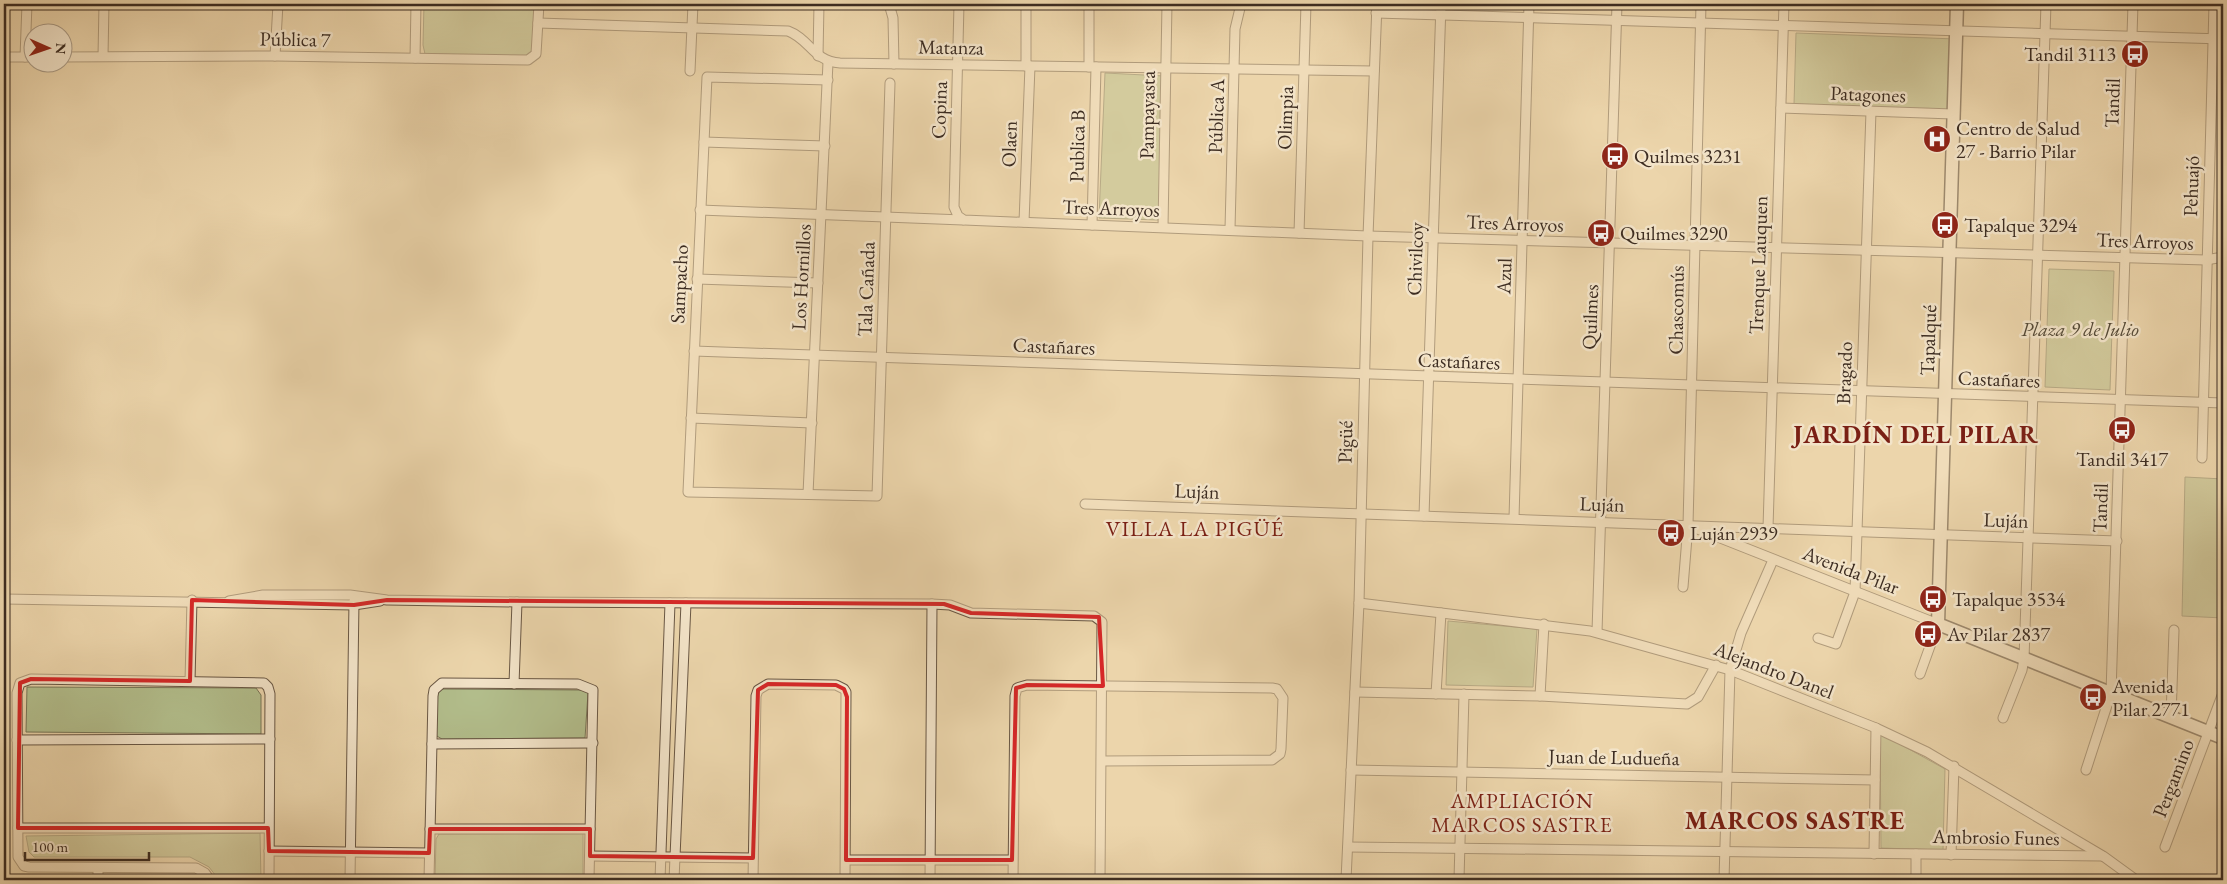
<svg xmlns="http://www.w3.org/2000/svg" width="2227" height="884" viewBox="0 0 2227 884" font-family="'EB Garamond',serif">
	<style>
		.green { fill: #b3bf8d; stroke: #787658 }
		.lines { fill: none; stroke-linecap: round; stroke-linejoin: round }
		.street-casing { stroke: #695744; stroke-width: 11 }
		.secondary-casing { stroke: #3d2d22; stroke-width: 15 }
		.street { stroke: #f3e4c9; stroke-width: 9 }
		.secondary { stroke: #f3e4c9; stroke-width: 12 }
		.marked { fill: none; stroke: #d62828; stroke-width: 4; stroke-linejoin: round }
		.labels { text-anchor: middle; stroke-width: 5; stroke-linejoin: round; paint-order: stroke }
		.street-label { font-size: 20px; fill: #3d2d22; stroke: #f3e4c9 }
		.poi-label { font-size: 20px; fill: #3d2d22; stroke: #f3e4c9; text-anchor: start }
		.park-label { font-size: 20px; font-style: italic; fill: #554a37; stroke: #f3e4c9 }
		.neighbourhood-label { font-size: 21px; letter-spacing: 1px; fill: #7a1f14; stroke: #f3e4c9 }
		.quarter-label { font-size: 22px; letter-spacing: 1px; fill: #7a1f14; stroke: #f3e4c9 }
		.district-label { font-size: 25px; font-weight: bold; letter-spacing: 1px; fill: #7a1f14; stroke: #f3e4c9 }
	</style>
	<rect width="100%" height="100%" fill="#ecd6ac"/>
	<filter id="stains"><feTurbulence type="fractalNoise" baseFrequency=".004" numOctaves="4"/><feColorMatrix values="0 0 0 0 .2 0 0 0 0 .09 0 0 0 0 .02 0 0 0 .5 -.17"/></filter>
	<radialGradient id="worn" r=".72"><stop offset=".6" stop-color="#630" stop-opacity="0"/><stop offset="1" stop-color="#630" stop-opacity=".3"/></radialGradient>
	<g class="green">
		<polygon points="424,4 534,4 536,54 524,56 425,54 423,45"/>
		<polygon points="1796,33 1956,39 1954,110 1794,104"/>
		<polygon points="1105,73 1164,76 1158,220 1099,218"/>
		<polygon points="2049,269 2114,271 2110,390 2045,387"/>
		<polygon points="2185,477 2223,479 2223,618 2182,616"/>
		<polygon points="1448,621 1537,629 1533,687 1446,685"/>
		<polygon points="27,687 256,688 261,695 261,734 26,732"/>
		<polygon points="441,689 583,690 588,693 585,738 442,739 435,735 437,695"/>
		<polygon points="1880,733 1945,769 1943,850 1881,848"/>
		<polygon points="260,833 261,880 219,880 209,867 190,857 34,857 29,852 26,836"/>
		<polygon points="583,833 583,880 435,880 436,839 439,834"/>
	</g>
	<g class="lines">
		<g class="street-casing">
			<g id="street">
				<polyline points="889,4 893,18 894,64"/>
				<polyline points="959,4 954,207 958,216 964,220 1368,236 2206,260 2223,257"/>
				<polyline points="1089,4 1089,67"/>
				<polyline points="1376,13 2223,39"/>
				<path d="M538,23l250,8c22,8 25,30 52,32l534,8"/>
				<polyline points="103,56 104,4"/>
				<polyline points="275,56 278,4"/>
				<polyline points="818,56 819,4"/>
				<polyline points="4,57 32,57"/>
				<polyline points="25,57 27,4"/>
				<polyline points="62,57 275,56 528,60 536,54 539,4"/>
				<polyline points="415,58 416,4"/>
				<polyline points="1026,66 1026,4"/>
				<polyline points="690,71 693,4"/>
				<polyline points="828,80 707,77 688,492 877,496 890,83"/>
				<polyline points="1781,108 1953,114"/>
				<polyline points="704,142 825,146"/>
				<polyline points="700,210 963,220"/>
				<polyline points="1024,222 1030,66"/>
				<polyline points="1092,225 1096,67"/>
				<polyline points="1163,227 1167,4"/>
				<polyline points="1230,229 1235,29 1241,4"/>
				<polyline points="1299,233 1306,4"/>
				<polyline points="697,279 818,283"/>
				<polyline points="694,351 2223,403"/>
				<polyline points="691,418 812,423"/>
				<polyline points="2202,458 2214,4"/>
				<polyline points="808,494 828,62"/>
				<polyline points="1085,504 2117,541"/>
				<polyline points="1424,516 1441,4"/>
				<polyline points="1514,518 1529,4"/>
				<polyline points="1695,528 1938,624 1920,674"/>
				<polyline points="1768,528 1784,4"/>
				<polyline points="1683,587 1688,525 1701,4"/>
				<polyline points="4,599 354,605 380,601"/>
				<polyline points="229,601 263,595 350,595 387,600 517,602 932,604 930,880"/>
				<polyline points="1359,603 1590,631 1730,670 1876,728 1927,752 2103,856 2136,880"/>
				<polyline points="932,604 950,605 971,613 1094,616 1102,622 1100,880"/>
				<polyline points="1597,632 1617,4"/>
				<polyline points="1818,638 1836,644 1855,592 1871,111"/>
				<polyline points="190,681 192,600"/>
				<polyline points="514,684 517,602"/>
				<polyline points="1355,692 1540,696 1687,704 1698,697 1716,665"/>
				<polyline points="1436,694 1441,613"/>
				<polyline points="1540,696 1544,624"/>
				<polyline points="2171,717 2174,630"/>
				<polyline points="2003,718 2022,670 2024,659 2046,4"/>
				<polyline points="17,740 270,739"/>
				<polyline points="432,744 593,743"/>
				<polyline points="1351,770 1875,780"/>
				<polyline points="2086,770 2111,693 2133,4"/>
				<polyline points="18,828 268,828"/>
				<polyline points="430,829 590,829"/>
				<polyline points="1348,847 2102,856"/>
				<polyline points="2165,847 2223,693"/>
				<polyline points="269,851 429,853"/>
				<polyline points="1874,854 1876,728"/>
				<polyline points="1951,855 1954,766"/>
				<polyline points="590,856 753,858"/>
				<polyline points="846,860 1012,860"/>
				<polyline points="98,880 98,868"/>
				<polyline points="210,880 205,873 196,868 29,867 24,866 18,857 17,693 20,683 31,679 264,683 268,687 270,694 269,880"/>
				<polyline points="350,880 354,601"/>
				<polyline points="429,880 433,696 434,690 442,683 578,684 593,690 589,880"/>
				<polyline points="660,880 670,603"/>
				<polyline points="674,880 686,603"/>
				<polyline points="753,880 756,696 758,690 768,684 836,685 844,689 846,692 845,880"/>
				<polyline points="1013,880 1015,696 1017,688 1027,685 1272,688 1277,689 1283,698 1281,749 1280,754 1272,760 1102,761"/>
				<polyline points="1346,880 1359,603 1368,236 1377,4"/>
				<polyline points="1459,880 1464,694"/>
				<polyline points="1724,880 1730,670 1741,633 1773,560"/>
				<polyline points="1916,880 1916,854"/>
			</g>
		</g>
		<g class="secondary-casing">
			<polyline id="secondary" points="1957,4 1938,624 2223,738"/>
		</g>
		<use href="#street" class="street"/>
		<use href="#secondary" class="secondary"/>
	</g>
	<path d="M0 0H2227V884H0ZM192,600l162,5 33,-5 557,4 27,9 128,4 4,69 -76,-1 -11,3 -4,172h-166l1,-163 -3,-8 -8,-4 -68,-1 -10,6 -5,168 -163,-2v-27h-160l-1,24 -79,-1 -81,-1 -1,-23h-250l2,-145 11,-4 159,2z" fill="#ecd6ac" fill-opacity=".55" fill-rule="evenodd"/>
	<path class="marked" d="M192,600l162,5 33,-5 557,4 27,9 128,4 4,69 -76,-1 -11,3 -4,172h-166l1,-163 -3,-8 -8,-4 -68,-1 -10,6 -5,168 -163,-2v-27h-160l-1,24 -79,-1 -81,-1 -1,-23h-250l2,-145 11,-4 159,2z"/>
	<defs>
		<g id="bus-disc" transform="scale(1.4375)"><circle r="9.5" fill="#8f2418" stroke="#f3e4c9"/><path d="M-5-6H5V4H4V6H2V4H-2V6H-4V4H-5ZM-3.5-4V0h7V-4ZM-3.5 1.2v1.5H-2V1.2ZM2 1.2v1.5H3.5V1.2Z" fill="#fff"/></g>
		<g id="hospital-disc" transform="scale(1.4375)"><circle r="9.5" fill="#8f2418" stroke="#f3e4c9"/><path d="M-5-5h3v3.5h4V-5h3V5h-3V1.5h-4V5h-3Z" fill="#fff"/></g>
	</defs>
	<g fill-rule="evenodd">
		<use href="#bus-disc" x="2135" y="54"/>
		<use href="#hospital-disc" x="1937" y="139"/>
		<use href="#bus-disc" x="1615" y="156"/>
		<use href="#bus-disc" x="1945" y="225"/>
		<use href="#bus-disc" x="1601" y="233"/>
		<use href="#bus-disc" x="2122" y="430"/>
		<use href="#bus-disc" x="1671" y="533"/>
		<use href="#bus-disc" x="1933" y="599"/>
		<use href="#bus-disc" x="1928" y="634"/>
		<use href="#bus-disc" x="2093" y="697"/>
	</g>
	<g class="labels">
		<g class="street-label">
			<text transform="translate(295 39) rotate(1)" y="7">Pública 7</text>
			<text transform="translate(951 47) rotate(1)" y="7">Matanza</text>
			<text transform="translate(1868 94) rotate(2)" y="7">Patagones</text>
			<text transform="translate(2112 103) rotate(-88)" y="7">Tandil</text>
			<text transform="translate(939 110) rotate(-88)" y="7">Copina</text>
			<text transform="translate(1147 115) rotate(-89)" y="7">Pampayasta</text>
			<text transform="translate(1216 116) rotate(-88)" y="7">Pública A</text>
			<text transform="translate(1285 118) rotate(-88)" y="7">Olimpia</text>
			<text transform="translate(1009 144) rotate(-88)" y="7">Olaen</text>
			<text transform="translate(1077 146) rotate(-89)" y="7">Publica B</text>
			<text transform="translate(2191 186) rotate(-88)" y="7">Pehuajó</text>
			<text transform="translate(1111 208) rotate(2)" y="7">Tres Arroyos</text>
			<text transform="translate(1515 223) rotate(2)" y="7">Tres Arroyos</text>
			<text transform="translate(2145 241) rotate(2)" y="7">Tres Arroyos</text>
			<text transform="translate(1415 259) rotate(-88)" y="7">Chivilcoy</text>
			<text transform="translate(1758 265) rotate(-88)" y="7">Trenque Lauquen</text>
			<text transform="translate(1504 276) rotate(-88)" y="7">Azul</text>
			<text transform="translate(801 277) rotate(-87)" y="7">Los Hornillos</text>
			<text transform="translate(679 284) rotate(-87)" y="7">Sampacho</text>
			<text transform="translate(866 289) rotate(-88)" y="7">Tala Cañada</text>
			<text transform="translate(1676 310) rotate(-89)" y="7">Chascomús</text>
			<text transform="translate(1590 317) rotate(-88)" y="7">Quilmes</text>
			<text transform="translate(1928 340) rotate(-88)" y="7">Tapalqué</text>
			<text transform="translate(1054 346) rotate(2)" y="7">Castañares</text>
			<text transform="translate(1459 361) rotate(2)" y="7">Castañares</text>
			<text transform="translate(1844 373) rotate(-88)" y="7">Bragado</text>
			<text transform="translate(1999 379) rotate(2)" y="7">Castañares</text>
			<text transform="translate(1345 442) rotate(-89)" y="7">Pigüé</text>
			<text transform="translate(1197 491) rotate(2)" y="7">Luján</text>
			<text transform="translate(1602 504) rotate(2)" y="7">Luján</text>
			<text transform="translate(2100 508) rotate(-88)" y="7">Tandil</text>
			<text transform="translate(2006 520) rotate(2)" y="7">Luján</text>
			<text transform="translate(1851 570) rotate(21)" y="7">Avenida Pilar</text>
			<text transform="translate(1774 670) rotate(21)" y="7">Alejandro Danel</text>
			<text transform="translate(1614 757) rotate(1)" y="7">Juan de Ludueña</text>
			<text transform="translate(2173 778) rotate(-69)" y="7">Pergamino</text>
			<text transform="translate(1996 837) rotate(1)" y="7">Ambrosio Funes</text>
		</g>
		<g class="poi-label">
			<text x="2116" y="61" text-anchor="end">Tandil 3113</text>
			<text x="1956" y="135">Centro de Salud<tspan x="1956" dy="23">27 - Barrio Pilar</tspan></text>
			<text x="1634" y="163">Quilmes 3231</text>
			<text x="1964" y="232">Tapalque 3294</text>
			<text x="1620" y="240">Quilmes 3290</text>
			<text x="2122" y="466" text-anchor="middle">Tandil 3417</text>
			<text x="1690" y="540">Luján 2939</text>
			<text x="1952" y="606">Tapalque 3534</text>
			<text x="1947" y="641">Av Pilar 2837</text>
			<text x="2112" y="693">Avenida<tspan x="2112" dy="23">Pilar 2771</tspan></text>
		</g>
		<g class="park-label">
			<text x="2080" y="336">Plaza 9 de Julio</text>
		</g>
		<g class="neighbourhood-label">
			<text x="1522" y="808">AMPLIACIÓN<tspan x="1522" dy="24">MARCOS SASTRE</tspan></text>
		</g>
		<g class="quarter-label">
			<text x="1195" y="536">VILLA LA PIGÜÉ</text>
		</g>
		<g class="district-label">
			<text x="1916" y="443">JARDÍN DEL PILAR</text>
			<text x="1795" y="829">MARCOS SASTRE</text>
		</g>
	</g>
	<rect width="2227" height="884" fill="none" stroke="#ecd6ac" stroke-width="20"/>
	<rect x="5" y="5" width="2217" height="874" fill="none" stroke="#3d2d22" stroke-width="2.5"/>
	<rect x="10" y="10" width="2207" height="864" fill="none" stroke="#3d2d22"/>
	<g transform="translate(48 48) rotate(92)"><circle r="24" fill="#f3e4c9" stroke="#aa9b86"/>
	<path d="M0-4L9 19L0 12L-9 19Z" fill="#8f2418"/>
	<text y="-8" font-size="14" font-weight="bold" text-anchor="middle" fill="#3d2d22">N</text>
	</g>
	<path d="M25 852v8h124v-8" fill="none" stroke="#3d2d22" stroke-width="2.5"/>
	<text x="32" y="852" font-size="15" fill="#3d2d22" stroke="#f3e4c9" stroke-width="4" paint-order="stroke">100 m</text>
	<rect width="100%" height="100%" filter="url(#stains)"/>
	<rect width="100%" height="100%" fill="url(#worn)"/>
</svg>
